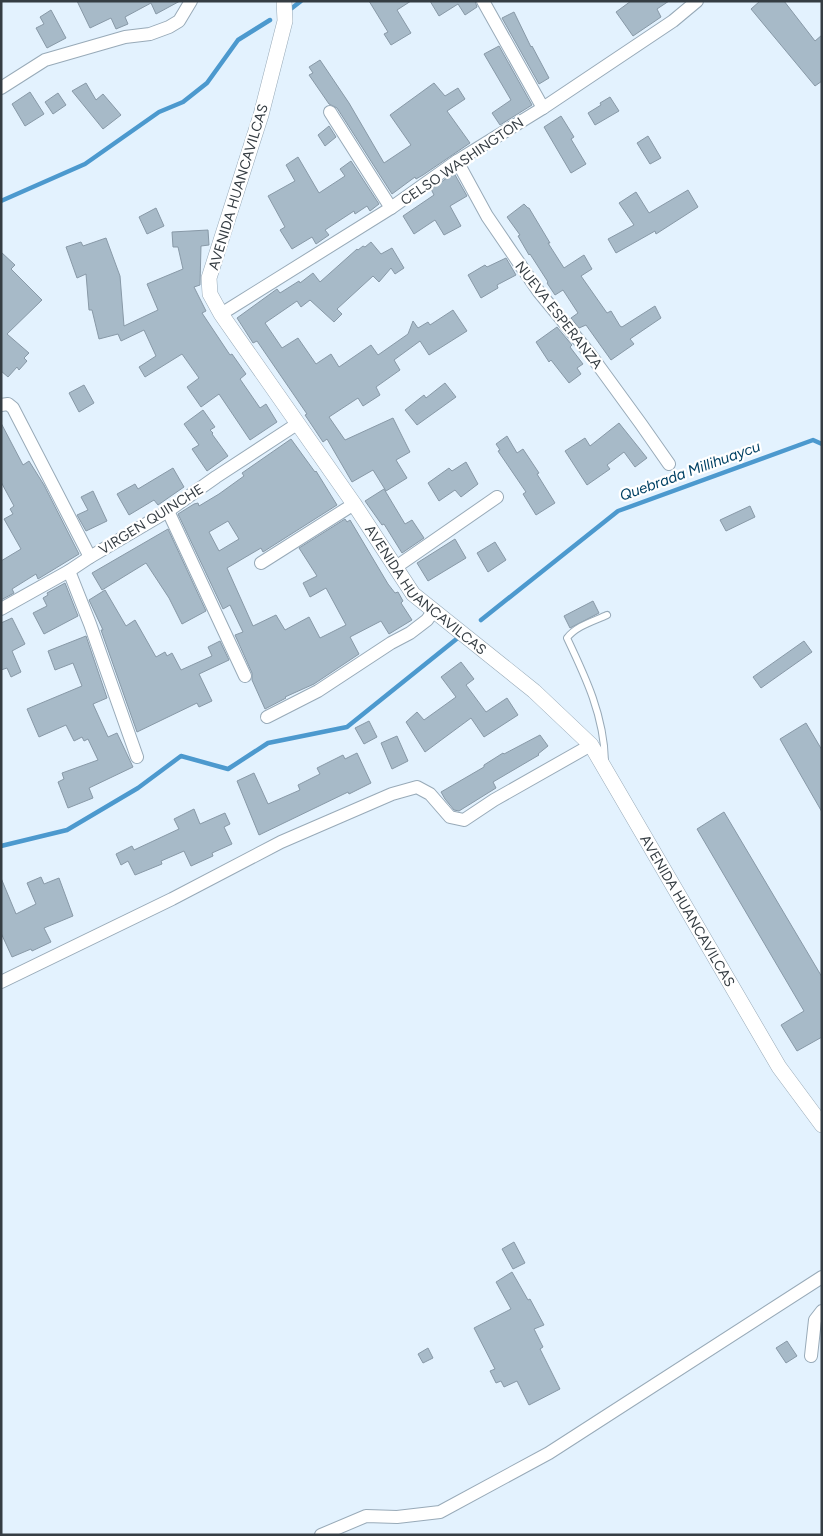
<svg xmlns="http://www.w3.org/2000/svg" width="823" height="1536" viewBox="0 0 823 1536" font-family="Figtree,sans-serif">
	<style>
		.lines { fill: none; stroke-linecap: round; stroke-linejoin: round }
		.stream { stroke: #4c99ce; stroke-width: 4.5 }
		.building { fill: #a7bac8; stroke: #8899a7; fill-rule: evenodd }
		.service-casing { stroke: #98aab8; stroke-width: 8 }
		.minor-casing { stroke: #98aab8; stroke-width: 14 }
		.tertiary-casing { stroke: #98aab8; stroke-width: 16 }
		.service { stroke: #fff; stroke-width: 6 }
		.minor { stroke: #fff; stroke-width: 12 }
		.tertiary { stroke: #fff; stroke-width: 15 }
		.labels { text-anchor: middle; stroke-width: 4.5; stroke-linejoin: round; paint-order: stroke }
		.street-label { font-size: 14px; fill: #353d43; stroke: #fff }
		.water-label { font-size: 15px; font-style: italic; fill: #004164; stroke: #fff }
	</style>
	<rect width="100%" height="100%" fill="#e3f2fe"/>
	<g class="lines">
		<g class="stream">
			<polyline points="292,8 301,1"/>
			<polyline points="1,201 85,164 159,112 183,102 207,83 238,40 270,20"/>
			<polyline points="481,620 618,511 813,440 822,444"/>
			<polyline points="1,846 67,830 138,788 181,756 228,769 268,743 347,727 459,637"/>
		</g>
	</g>
	<g class="building">
		<polygon points="77,1 180,1 156,14 151,3 125,17 128,24 116,29 111,18 90,28"/>
		<polygon points="369,1 411,1 397,10 411,33 391,45 384,34 388,32"/>
		<polygon points="430,1 475,1 477,7 465,15 458,4 439,16"/>
		<polygon points="631,1 669,1 657,9 661,17 633,36 616,12"/>
		<polygon points="760,1 784,1 815,41 822,35 822,81 815,86 751,9"/>
		<polygon points="51,10 66,38 47,48 36,28 44,24 40,17"/>
		<polygon points="514,12 531,47 532,46 549,78 539,84 502,18"/>
		<polygon points="499,46 532,105 500,125 492,113 511,100 484,54"/>
		<polygon points="320,60 349,103 384,163 411,145 390,115 434,83 445,96 458,88 465,99 447,111 470,143 423,175 416,179 415,177 392,194 337,108 329,104 309,75 313,73 309,67"/>
		<polygon points="86,83 96,100 103,94 121,115 103,129 72,91"/>
		<polygon points="30,92 44,114 25,126 12,104"/>
		<polygon points="58,93 66,105 53,114 45,102"/>
		<polygon points="610,97 619,111 595,125 588,113 601,105 600,103"/>
		<polygon points="561,116 574,137 571,139 586,164 571,173 544,127"/>
		<polygon points="329,126 336,137 325,146 318,135"/>
		<polygon points="648,136 661,158 650,164 637,143"/>
		<polygon points="298,157 319,193 345,176 340,169 351,161 379,204 370,211 367,206 355,214 354,211 325,230 329,235 316,244 312,237 292,249 280,230 285,227 268,196 295,181 286,165"/>
		<polygon points="454,173 467,196 450,206 461,226 444,235 435,220 414,234 403,216 434,195 431,189"/>
		<polygon points="688,190 698,207 656,234 655,231 616,253 608,239 634,225 619,203 636,192 649,213"/>
		<polygon points="524,204 528,208 529,208 550,243 548,243 564,268 584,255 592,269 581,276 607,313 611,311 620,326 622,327 655,306 661,318 630,339 634,344 611,360 586,325 579,328 571,318 578,313 563,290 555,295 547,283 548,282 530,254 529,255 518,236 520,235 507,217"/>
		<polygon points="156,208 164,226 147,234 139,217"/>
		<polygon points="208,230 209,245 201,246 200,285 194,287 206,311 202,313 230,355 232,354 246,374 240,379 260,408 266,404 277,422 250,440 219,394 201,407 187,387 199,378 182,354 145,377 139,367 156,356 144,330 121,341 118,334 99,339 92,310 89,310 86,274 77,278 66,247 81,242 83,246 106,238 120,276 124,326 158,310 147,284 183,269 178,247 173,247 172,232"/>
		<polygon points="371,242 381,254 392,248 404,268 395,274 391,268 379,282 373,276 337,309 342,314 334,322 310,300 301,307 297,301 265,323 282,348 298,338 316,364 331,354 339,367 371,345 378,355 408,334 413,321 418,328 428,322 430,325 453,310 467,331 429,355 420,341 394,360 400,370 376,387 380,395 363,406 358,398 329,417 345,440 393,418 410,452 396,460 407,478 386,491 373,470 352,482 327,439 323,442 305,415 307,414 257,341 253,343 237,318 277,289 280,293 299,281 300,283 313,273 320,282 357,249 358,250 363,246 365,247"/>
		<polygon points="1,252 15,265 11,269 42,300 7,334 29,353 24,358 27,361 19,370 17,367 8,377 1,371"/>
		<polygon points="506,258 516,275 497,285 498,288 481,298 468,275 485,265 487,267"/>
		<polygon points="557,327 572,345 570,347 583,364 577,368 581,374 569,383 551,360 549,362 536,342"/>
		<polygon points="445,383 456,397 417,425 405,410 424,395 426,398"/>
		<polygon points="84,385 94,403 79,412 69,393"/>
		<polygon points="203,410 215,427 210,430 213,433 212,434 228,456 207,471 192,449 199,445 184,424"/>
		<polygon points="1,423 23,465 29,461 44,485 79,554 38,579 36,574 12,589 14,593 1,600 1,561 21,549 4,519 13,514 10,509 14,506 1,482"/>
		<polygon points="619,423 647,458 635,467 624,452 607,465 610,469 587,485 565,451 585,438 590,446"/>
		<polygon points="507,436 517,453 523,449 539,473 537,474 555,503 536,515 523,494 526,492 498,451 500,450 496,444"/>
		<path d="M291,439l24,33 1,-1 21,34 -74,47 -2,-4 -34,20 26,58 23,-11 9,15 24,-13 11,21 26,-13 -20,-37 -16,9 -7,-14 14,-7 -18,-28 46,-29 2,3 3,-2 38,64 7,9 3,-1 5,9 -2,2 11,17 -23,14 -8,-13 -31,16 9,17 -45,30 -29,13 1,1 -21,11 -13,-29v-7l-17,-38 8,-3 -13,-27 -7,4 -45,-95 16,-10 4,-1 1,3 20,-12 25,-18 -2,-3zM228,521l11,18 -20,12 -10,-19z"/>
		<polygon points="466,462 478,484 461,497 455,490 439,501 428,483 449,468 452,471"/>
		<polygon points="173,468 184,487 158,505 154,500 129,515 117,494 135,484 138,489"/>
		<polygon points="384,489 405,524 412,520 424,538 402,553 384,524 382,525 365,501"/>
		<polygon points="93,491 107,521 86,531 77,515 88,510 81,497"/>
		<polygon points="750,506 755,517 726,531 720,520"/>
		<polygon points="168,529 206,611 182,624 169,598 146,563 102,590 92,573"/>
		<polygon points="455,539 466,558 428,581 417,563"/>
		<polygon points="495,542 506,560 488,572 477,553"/>
		<polygon points="65,583 78,616 44,634 33,613 47,606 43,598 48,595 47,593"/>
		<polygon points="105,590 126,626 135,620 156,657 165,652 167,656 172,653 181,670 212,656 208,647 220,641 229,660 199,674 212,701 199,707 197,703 137,732 101,630 103,630 89,600"/>
		<polygon points="593,601 599,613 570,628 564,616"/>
		<polygon points="12,618 25,644 12,651 21,672 11,677 7,668 1,670 1,623"/>
		<polygon points="86,636 107,698 93,704 108,737 117,733 133,767 89,788 93,798 68,808 58,782 64,779 62,773 98,760 88,739 84,741 82,737 74,741 66,725 39,737 27,709 82,686 73,663 55,670 48,651"/>
		<polygon points="804,641 812,652 761,688 753,677"/>
		<polygon points="461,662 474,679 466,685 486,712 507,698 518,715 484,737 471,718 425,752 406,722 417,712 424,720 456,697 441,677"/>
		<polygon points="369,721 377,737 364,744 355,728"/>
		<polygon points="806,723 822,750 822,812 780,739"/>
		<polygon points="540,735 548,746 538,754 539,755 493,782 496,788 459,811 454,810 445,799 441,792 484,767 484,765 503,753 504,754"/>
		<polygon points="397,736 408,761 392,769 381,743"/>
		<polygon points="357,753 371,783 349,794 348,792 259,835 237,781 254,773 268,804 300,790 298,785 320,774 317,768 343,755 345,759"/>
		<polygon points="194,809 200,824 225,813 230,824 224,827 232,844 212,853 213,856 191,866 184,851 161,861 162,864 135,875 128,861 121,865 116,854 132,846 134,850 179,829 174,819"/>
		<polygon points="724,812 822,977 822,1037 797,1051 781,1025 804,1011 697,829"/>
		<polygon points="41,877 44,884 59,878 73,916 44,928 51,942 32,951 31,949 12,957 1,933 1,878 16,914 36,904 27,883"/>
		<polygon points="514,1242 525,1263 513,1269 502,1249"/>
		<polygon points="512,1272 528,1300 530,1299 544,1325 534,1329 543,1347 540,1349 560,1389 529,1405 517,1381 504,1387 501,1381 496,1383 490,1371 495,1369 474,1328 511,1309 496,1282"/>
		<polygon points="787,1341 797,1356 786,1363 776,1348"/>
		<polygon points="428,1348 433,1358 423,1363 418,1354"/>
	</g>
	<g class="lines">
		<g class="service-casing">
			<path id="service" d="M605,761c-1,-45 -19,-83 -38,-123 9,-12 27,-17 40,-23"/>
		</g>
		<g class="minor-casing">
			<g id="minor">
				<polyline points="483,1 543,108"/>
				<polyline points="1,88 45,60 125,37 150,34 169,27 179,21 191,1"/>
				<polyline points="330,112 391,208"/>
				<polyline points="457,161 487,216 517,260 539,292 590,354 641,424 669,464"/>
				<polyline points="221,314 391,208 457,161 543,108 673,21 697,1"/>
				<polyline points="1,405 8,404 13,408 90,557"/>
				<polyline points="168,511 245,676"/>
				<polyline points="261,563 354,504"/>
				<polyline points="396,567 497,497"/>
				<polyline points="69,571 90,624 137,757"/>
				<polyline points="1,609 69,571 90,557 168,511 216,477 297,424"/>
				<polyline points="267,717 318,691 391,643 410,633 427,620 434,610"/>
				<polyline points="1,982 172,899 281,842 392,794 417,787 430,794 450,817 464,820 494,800 591,745"/>
				<polyline points="811,1356 815,1320 822,1311"/>
				<polyline points="321,1535 366,1516 397,1517 440,1512 549,1453 822,1277"/>
			</g>
		</g>
		<g class="tertiary-casing">
			<g id="tertiary">
				<path id="s1" d="M284,1l1,20 -24,94 -52,163 1,16 11,20 133,190 59,90 121,97 57,54 188,322 43,58"/>
			</g>
		</g>
		<use href="#service" class="service"/>
		<use href="#minor" class="minor"/>
		<use href="#tertiary" class="tertiary"/>
	</g>
	<g class="labels">
		<g class="street-label">
			<text transform="translate(462 161) rotate(-34)" y="5">CELSO WASHINGTON</text>
			<text transform="translate(238 187) rotate(-73)" y="5">AVENIDA HUANCAVILCAS</text>
			<text transform="translate(559 315) rotate(52)" y="5">NUEVA ESPERANZA</text>
			<text transform="translate(151 519) rotate(-32)" y="5">VIRGEN QUINCHE</text>
			<text dy="5" stroke="none"><textPath href="#s1" startOffset="672">AVENIDA HUANCAVILCAS</textPath></text>
			<text dy="5" stroke="none"><textPath href="#s1" startOffset="1092">AVENIDA HUANCAVILCAS</textPath></text>
		</g>
		<g class="water-label">
			<text transform="translate(690 471) rotate(-20)" y="5">Quebrada Millihuaycu</text>
		</g>
	</g>
	<rect width="823" height="1536" fill="none" stroke="#353d43" stroke-width="5"/>
</svg>
